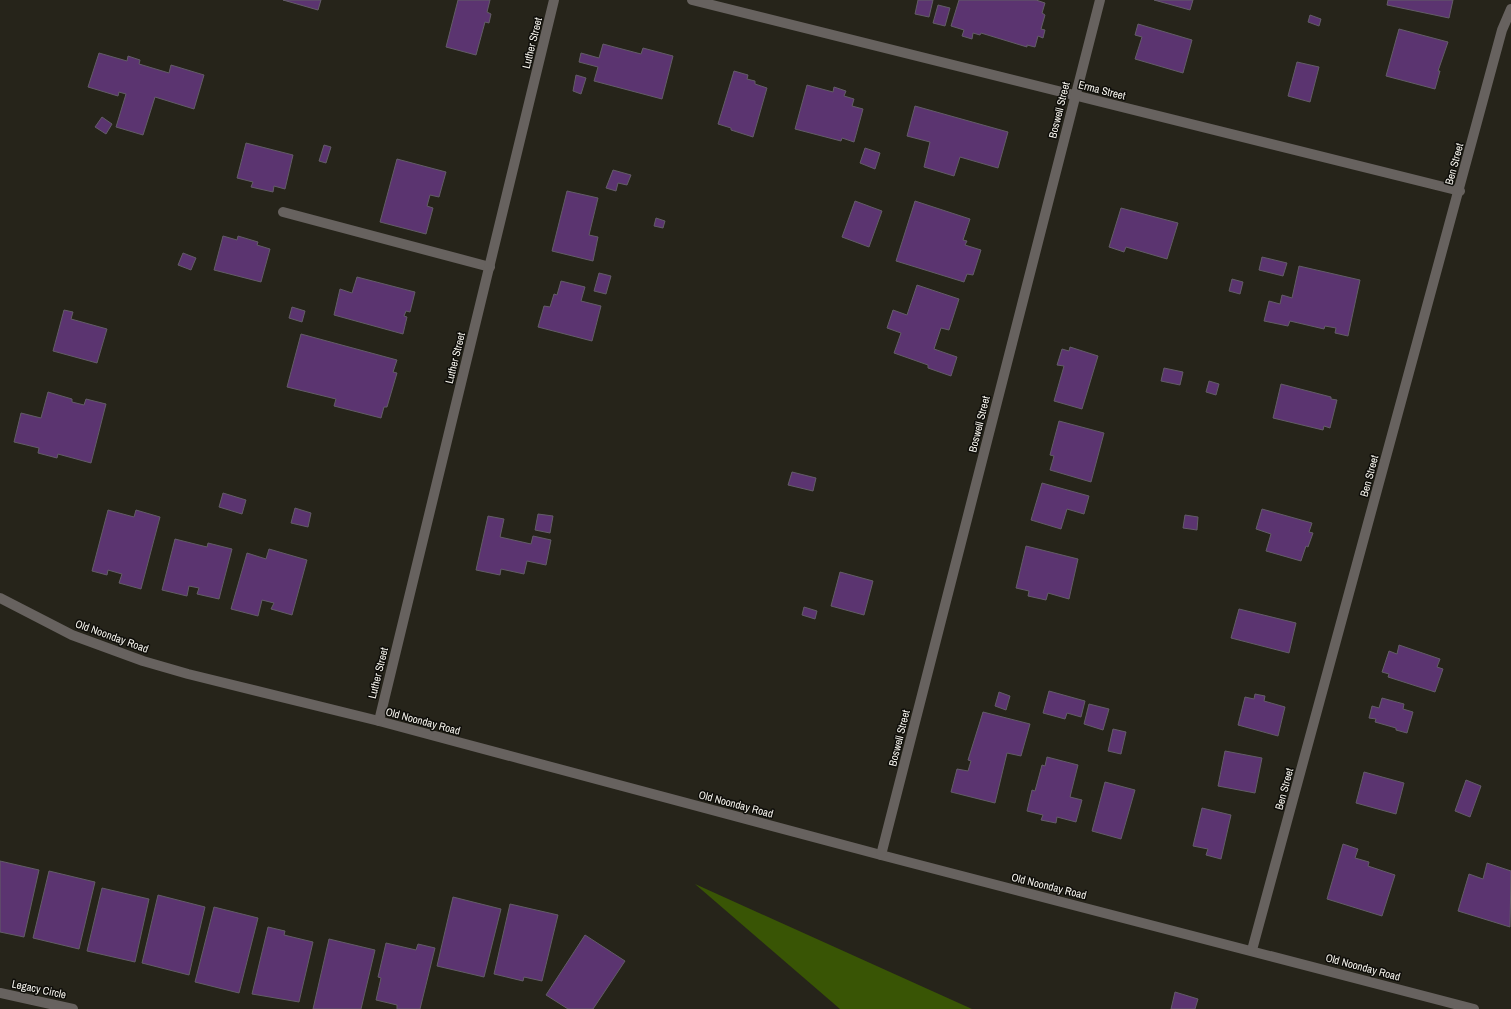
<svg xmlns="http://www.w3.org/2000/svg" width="1511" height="1009" viewBox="0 0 1511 1009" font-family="'Archivo Narrow',sans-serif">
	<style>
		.forest { fill: #395505 }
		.building { fill: #5b3470; stroke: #635d67 }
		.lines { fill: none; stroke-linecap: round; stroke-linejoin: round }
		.minor { stroke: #67625f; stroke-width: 10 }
		.labels { text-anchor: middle; stroke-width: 3; stroke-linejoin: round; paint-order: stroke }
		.street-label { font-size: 11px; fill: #f6f4ed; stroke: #0e0d09 }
	</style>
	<rect width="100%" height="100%" fill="#26241a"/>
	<polygon class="forest" points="695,884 972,1009 840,1009"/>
	<g class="building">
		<polygon points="283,0 321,0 318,10"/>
		<polygon points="458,0 490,0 487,12 491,14 489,23 485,22 476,55 446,47"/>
		<polygon points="918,0 933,0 929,17 915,14"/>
		<polygon points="959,0 1036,0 1045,3 1042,13 1045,15 1041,29 1045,30 1043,38 1038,36 1035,47 1027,45 1027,47 981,33 980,35 973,33 972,39 962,36 964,30 951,26"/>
		<polygon points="1154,0 1193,0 1190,10"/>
		<polygon points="1388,0 1453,0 1449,18 1387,5"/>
		<polygon points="938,5 950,8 945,26 933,23"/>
		<polygon points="1310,15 1321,19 1319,26 1308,22"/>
		<polygon points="1138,24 1192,40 1183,73 1135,59 1142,37 1135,35"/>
		<polygon points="1399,29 1448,42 1438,71 1440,71 1435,89 1386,76"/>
		<polygon points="603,44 641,54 643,48 673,56 662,99 594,81 598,67 579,62 581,53 599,58"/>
		<polygon points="99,53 127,61 128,56 140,60 139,64 169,73 171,65 204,75 194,109 155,97 143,135 116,127 126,94 119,92 118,96 88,87"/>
		<polygon points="1297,62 1319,67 1310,102 1288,96"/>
		<polygon points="734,71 748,75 747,79 755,81 755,84 767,88 753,137 731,130 731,128 718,124"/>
		<polygon points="576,75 586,78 581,94 573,91"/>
		<polygon points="807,85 833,92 834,87 846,91 844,96 854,99 852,106 863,109 854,142 842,138 841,141 795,129"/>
		<polygon points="915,106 1008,132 998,168 960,157 954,176 924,167 930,142 907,136"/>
		<polygon points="102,117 112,124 106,134 95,127"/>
		<polygon points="246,143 293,155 285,189 274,186 273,192 251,187 253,182 237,178"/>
		<polygon points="324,145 331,147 326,163 319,161"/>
		<polygon points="865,148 880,153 875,169 860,163"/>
		<polygon points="397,159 446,172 439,197 430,195 427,206 433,208 426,234 380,222"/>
		<polygon points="613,170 631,175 627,185 618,183 616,191 606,188"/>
		<polygon points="567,191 598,198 589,235 598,237 593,261 552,251"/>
		<polygon points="855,201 882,211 869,247 842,237"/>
		<polygon points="915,201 970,219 963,240 967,241 965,245 981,250 973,275 967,274 964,282 896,261"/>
		<polygon points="1121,208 1178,223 1167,259 1126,247 1124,252 1109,247"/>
		<polygon points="656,218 665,221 663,228 654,226"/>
		<polygon points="223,236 237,240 238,236 258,242 257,245 270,249 261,282 214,270"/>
		<polygon points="183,253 196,258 191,270 178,265"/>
		<polygon points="1262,257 1287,263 1283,276 1259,270"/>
		<polygon points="1299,266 1360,280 1348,336 1335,333 1336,328 1325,326 1324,329 1290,321 1288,326 1264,321 1269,301 1280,304 1282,295 1292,298"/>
		<polygon points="599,273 611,276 606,294 594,291"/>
		<polygon points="357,277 415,292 410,312 406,311 404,316 407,317 403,334 334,315 340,289 352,293"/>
		<polygon points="1232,279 1243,282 1240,294 1229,291"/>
		<polygon points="561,281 585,287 581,301 601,306 592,341 538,327 544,306 550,307 554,294 557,295"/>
		<polygon points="917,285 959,299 949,330 941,328 934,349 957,357 951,376 928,368 928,365 894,353 901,333 887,328 893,310 907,315"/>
		<polygon points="292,307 305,311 302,322 289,318"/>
		<polygon points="64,310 73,312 71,319 107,329 97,363 53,351"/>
		<polygon points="301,334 397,360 393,372 397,373 387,407 384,407 381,418 334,406 336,399 287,387"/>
		<polygon points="1070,347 1098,356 1082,409 1054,401 1064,366 1057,365 1062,349 1069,351"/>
		<polygon points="1164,368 1183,372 1180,385 1161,381"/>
		<polygon points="1209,381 1219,384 1216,395 1206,392"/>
		<polygon points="1281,384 1331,397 1331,399 1337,400 1330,428 1324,426 1323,430 1273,418"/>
		<polygon points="48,392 72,399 72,402 84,405 86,399 106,404 91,463 58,454 57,458 38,453 39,448 14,442 21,413 41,418"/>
		<polygon points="1059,421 1104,433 1091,482 1050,470 1054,456 1050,455"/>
		<polygon points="792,472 816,478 813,491 788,485"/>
		<polygon points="1042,483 1089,496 1084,514 1067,509 1061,529 1031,520"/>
		<polygon points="223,493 246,500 242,514 219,507"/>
		<polygon points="295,508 311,513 308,527 291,523"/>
		<polygon points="1262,509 1312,523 1309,532 1313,533 1308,547 1306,546 1301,561 1266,551 1271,534 1256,529"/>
		<polygon points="108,510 134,517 136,510 160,517 141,589 119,583 122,574 108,570 107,575 92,571"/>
		<polygon points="538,514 553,516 550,533 535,530"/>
		<polygon points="1185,515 1198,517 1197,530 1183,528"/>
		<polygon points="488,516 504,519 500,537 531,544 533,536 551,540 546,565 527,561 524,574 501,569 500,575 476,570"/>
		<polygon points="175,539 207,547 208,543 232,549 219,599 197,594 199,588 189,586 187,596 162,590"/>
		<polygon points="1026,546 1078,559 1069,599 1048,593 1046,600 1028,596 1029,591 1016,588"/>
		<polygon points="269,549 307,560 292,615 271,609 274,603 262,600 258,616 231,609 247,553 266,559"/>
		<polygon points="840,572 873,581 864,615 831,606"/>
		<polygon points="804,607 817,611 815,619 802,615"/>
		<polygon points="1239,609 1296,623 1289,653 1231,638"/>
		<polygon points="1399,645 1440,659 1437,667 1443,669 1435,692 1388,677 1389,674 1382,672 1389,651 1397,654"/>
		<polygon points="1049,691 1085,701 1081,717 1067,713 1065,719 1043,713"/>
		<polygon points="999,692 1010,696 1006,710 995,706"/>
		<polygon points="1255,694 1265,696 1264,701 1285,707 1278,736 1238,725 1245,697 1254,699"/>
		<polygon points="1382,698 1404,704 1403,709 1413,712 1407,733 1396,730 1396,728 1375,722 1376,719 1369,718 1372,706 1379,708"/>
		<polygon points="1089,704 1109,709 1103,730 1084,724"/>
		<polygon points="983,712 1030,724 1021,756 1007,753 995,803 951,792 957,769 968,771 971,761 968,760"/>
		<polygon points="1113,729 1126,732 1121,754 1108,751"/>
		<polygon points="1225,751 1262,758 1255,793 1218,786"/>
		<polygon points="1047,757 1078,765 1070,797 1082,800 1076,822 1057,817 1056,823 1041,820 1043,815 1027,811 1032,790 1035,791 1042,765 1045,766"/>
		<polygon points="1364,772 1404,783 1396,814 1356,803"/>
		<polygon points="1466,780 1481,786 1470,817 1455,811"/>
		<polygon points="1105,782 1135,790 1121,839 1092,831"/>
		<polygon points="1202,808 1231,815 1221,859 1206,855 1208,849 1193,846"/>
		<polygon points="1343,844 1358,849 1355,858 1369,862 1368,866 1395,875 1382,916 1327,899"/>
		<polygon points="0,861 39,870 24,937 0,932"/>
		<polygon points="1487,863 1511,871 1510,927 1458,911 1469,874 1483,879"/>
		<polygon points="49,871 95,882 79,949 33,938"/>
		<polygon points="102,888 149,899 135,962 87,951"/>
		<polygon points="158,895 205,907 189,975 142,963"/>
		<polygon points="453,897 501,909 484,977 437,966"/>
		<polygon points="510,904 558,915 542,981 524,977 523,981 494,974"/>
		<polygon points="214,907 258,918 239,993 195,982"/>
		<polygon points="268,927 285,931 284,935 313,942 299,1002 252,994"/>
		<polygon points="585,935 625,961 593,1009 568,1009 546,995"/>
		<polygon points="329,939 375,950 361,1009 313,1009"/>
		<polygon points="386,943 416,950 418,944 435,948 420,1009 397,1009 397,1005 376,1000 381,978 378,977"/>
		<polygon points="1175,992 1198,999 1195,1009 1171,1009"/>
	</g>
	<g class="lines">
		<g class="minor">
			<polyline points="692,0 1460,191"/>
			<polyline points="283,212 490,267"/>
			<polyline points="0,598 72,635 143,661 188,674 379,721 881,855 1474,1009"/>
			<polyline points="379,721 554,0"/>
			<polyline points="881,855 1100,0"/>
			<polyline points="1252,950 1502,30 1511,9"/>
			<polyline points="0,993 73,1009"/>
		</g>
	</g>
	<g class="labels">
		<g class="street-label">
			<text transform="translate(532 43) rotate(-76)" y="4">Luther Street</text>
			<text transform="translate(1102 90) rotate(14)" y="4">Erma Street</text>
			<text transform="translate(1059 110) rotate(-76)" y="4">Boswell Street</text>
			<text transform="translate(1454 164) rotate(-75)" y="4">Ben Street</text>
			<text transform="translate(455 358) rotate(-76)" y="4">Luther Street</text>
			<text transform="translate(979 424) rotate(-76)" y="4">Boswell Street</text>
			<text transform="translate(1369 476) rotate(-75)" y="4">Ben Street</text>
			<text transform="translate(112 636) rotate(20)" y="4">Old Noonday Road</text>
			<text transform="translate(378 673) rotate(-76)" y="4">Luther Street</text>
			<text transform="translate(423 721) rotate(15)" y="4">Old Noonday Road</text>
			<text transform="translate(899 738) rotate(-76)" y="4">Boswell Street</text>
			<text transform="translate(1284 789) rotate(-75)" y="4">Ben Street</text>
			<text transform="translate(736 804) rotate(15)" y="4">Old Noonday Road</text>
			<text transform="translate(1049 886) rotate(14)" y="4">Old Noonday Road</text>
			<text transform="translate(1363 967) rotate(15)" y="4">Old Noonday Road</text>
			<text transform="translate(39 989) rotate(12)" y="4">Legacy Circle</text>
		</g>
	</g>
</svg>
